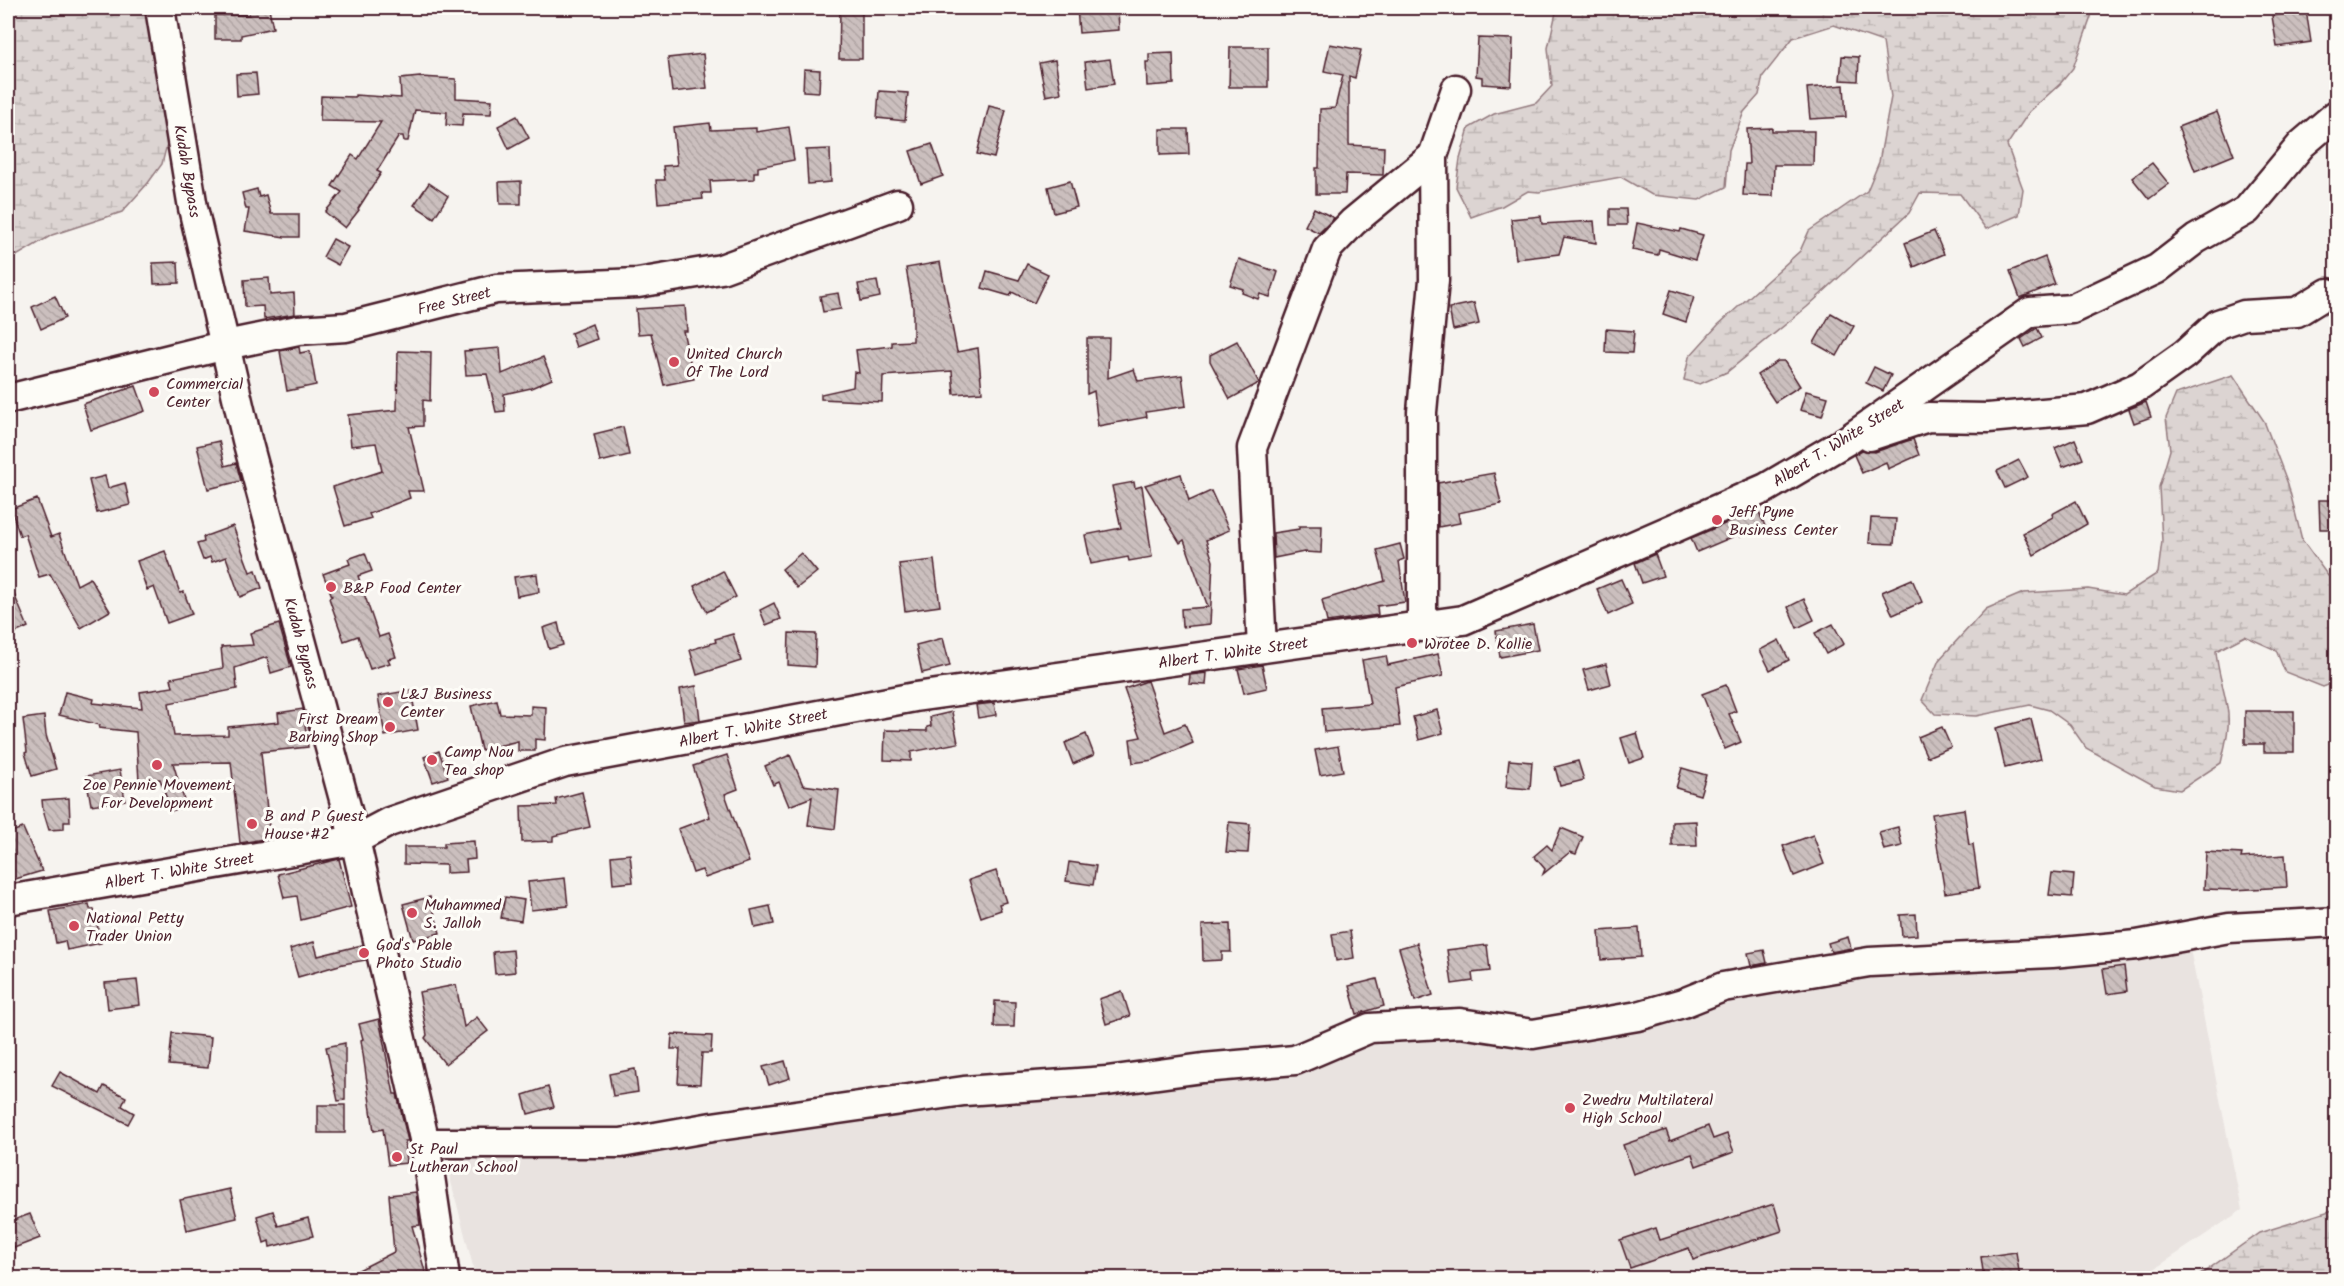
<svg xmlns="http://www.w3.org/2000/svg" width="2344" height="1286" viewBox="0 0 2344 1286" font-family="Kalam,sans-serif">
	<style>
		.built { fill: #e9e3e0 }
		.wetland { fill: url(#wetland-marsh); stroke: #937a7e; stroke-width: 1.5 }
		.building { fill: url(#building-back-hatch); stroke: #4a1f2b; stroke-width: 1.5 }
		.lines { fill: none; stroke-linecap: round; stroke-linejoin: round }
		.minor-casing { stroke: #4a1f2b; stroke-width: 33 }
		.minor { stroke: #fdfcf7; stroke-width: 28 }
		.poi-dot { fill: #d1495b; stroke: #fdfcf7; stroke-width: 2 }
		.labels { text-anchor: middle; stroke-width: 6; stroke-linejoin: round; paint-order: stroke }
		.street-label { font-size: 16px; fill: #4a1f2b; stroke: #fdfcf7 }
		.poi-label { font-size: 16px; fill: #4a1f2b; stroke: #fdfcf7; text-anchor: start }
	</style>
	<defs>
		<pattern id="wetland-marsh" width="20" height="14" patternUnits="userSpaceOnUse" patternTransform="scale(1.5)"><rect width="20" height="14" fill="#dcd4d2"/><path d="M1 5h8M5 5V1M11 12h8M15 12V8" fill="none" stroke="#beb6b4"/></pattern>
		<pattern id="building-back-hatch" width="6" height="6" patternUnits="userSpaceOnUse" patternTransform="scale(1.5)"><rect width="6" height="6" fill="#cbbfbe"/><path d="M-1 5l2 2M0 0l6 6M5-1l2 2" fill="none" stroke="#b0a4a3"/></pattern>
	</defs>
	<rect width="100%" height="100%" fill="#f6f3ef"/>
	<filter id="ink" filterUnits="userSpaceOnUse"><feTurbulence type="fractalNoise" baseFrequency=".0167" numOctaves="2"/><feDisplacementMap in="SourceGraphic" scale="12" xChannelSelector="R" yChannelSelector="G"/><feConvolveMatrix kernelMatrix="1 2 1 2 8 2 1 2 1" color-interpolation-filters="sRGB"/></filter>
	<g filter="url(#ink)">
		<polygon class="built" points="2188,939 2242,1210 2141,1278 474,1278 473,1266 449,1174 455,1155 712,1143 749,1133 1380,1035 1471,1031 1742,990"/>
		<g class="wetland">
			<polygon points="8,8 162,8 172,125 162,164 148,183 122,212 52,235 8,261"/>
			<polygon points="1557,8 2092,8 2091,17 2073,68 2060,84 2029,112 2007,145 2023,189 2019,215 1986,229 1960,194 1920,193 1909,213 1807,307 1727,372 1700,384 1684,380 1689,357 1718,325 1800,251 1809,231 1867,191 1879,162 1891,97 1883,42 1834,25 1793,38 1763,76 1759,95 1744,112 1729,150 1726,187 1699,200 1652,195 1621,177 1539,192 1528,191 1502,206 1471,217 1456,187 1460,159 1469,128 1494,114 1536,103 1552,86 1548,48"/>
			<path d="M2233,375l31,46 24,63 14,56 26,36 8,-2v108l-13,5 -38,-15 -9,-22 -31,-14 -29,15c1,19 8,37 11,56 4,19 -2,38 -6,56l-41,27 -25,-4 -69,-38 -16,-23 -21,-15 -19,-5 -54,11 -41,-2 -13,-14 17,-40 47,-51 37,-16 65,-4 36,6 34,-22 4,-32 -3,-54 11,-37 -4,-32 10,-24z"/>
			<polygon points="2336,1209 2336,1278 2196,1278 2259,1233"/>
		</g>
		<g class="building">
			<polygon points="248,8 269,8 273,28 241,35 241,39 215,39 215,15 249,15"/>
			<polygon points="840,8 862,8 862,59 839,59"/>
			<polygon points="1077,8 1118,8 1119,30 1079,33"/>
			<polygon points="2306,10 2311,42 2277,47 2272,16"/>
			<polygon points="1478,38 1513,39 1511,86 1482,84 1482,77 1476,76"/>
			<polygon points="1330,44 1361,50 1355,78 1349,76 1349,145 1384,147 1383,175 1346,174 1345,194 1316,194 1316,168 1319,168 1320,109 1335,108 1343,75 1324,71"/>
			<polygon points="1230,47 1268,47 1268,87 1229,87"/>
			<polygon points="1173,53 1174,84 1147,86 1146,62 1149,62 1149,54"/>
			<polygon points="703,54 707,88 672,92 668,58"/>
			<polygon points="1842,56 1859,57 1858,81 1840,80"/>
			<polygon points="1110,59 1114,84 1088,88 1085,62"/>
			<polygon points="1055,60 1061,93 1046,96 1039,63"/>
			<polygon points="804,69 820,70 819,92 803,91"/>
			<polygon points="256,73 258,94 237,96 236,74"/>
			<polygon points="420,77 456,79 456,98 492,100 491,114 463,113 462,126 446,125 447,112 415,110 408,141 404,141 403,136 399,136 377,171 381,173 358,209 359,210 345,228 325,212 342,192 332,186 352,155 358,159 381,122 320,121 321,96 355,97 355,95 401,98 400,79"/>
			<polygon points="1844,85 1846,117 1810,119 1807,88"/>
			<polygon points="879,91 908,93 905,121 877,118"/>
			<polygon points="989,106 1006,110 994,158 977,154"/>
			<polygon points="2217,112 2234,155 2195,171 2178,127"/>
			<polygon points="517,116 529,138 509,149 498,126"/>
			<polygon points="710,123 711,130 756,128 756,132 789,127 794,160 758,167 758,172 754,172 754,179 710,181 711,193 702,193 703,199 658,203 656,180 665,180 663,166 677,165 673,127"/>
			<polygon points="1772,128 1772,131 1814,131 1813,165 1774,165 1773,196 1743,195 1745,164 1749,164 1747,129"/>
			<polygon points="1160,129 1188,129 1189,154 1160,155"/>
			<polygon points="932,144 943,176 921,184 910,151"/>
			<polygon points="830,149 831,182 808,184 806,150"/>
			<polygon points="2152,163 2169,184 2149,199 2132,178"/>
			<polygon points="521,181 521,204 500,204 499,182"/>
			<polygon points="1070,181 1077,207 1054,213 1048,187"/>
			<polygon points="429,183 448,196 434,218 414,205"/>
			<polygon points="257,189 259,197 266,195 271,214 299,214 299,237 285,237 245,231 249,209 246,209 242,193"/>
			<polygon points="1314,208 1334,218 1319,233 1305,226"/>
			<polygon points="1610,209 1626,209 1627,225 1610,225"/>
			<polygon points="1541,216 1542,224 1594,221 1596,243 1564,237 1559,254 1516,259 1511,219"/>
			<polygon points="1637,223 1680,232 1681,229 1703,235 1695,260 1659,249 1658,255 1632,250"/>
			<polygon points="1934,231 1944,254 1914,267 1905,243"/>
			<polygon points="333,239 348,247 338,265 323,257"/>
			<polygon points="2045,257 2055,284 2020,298 2010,271"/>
			<polygon points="1239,259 1278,272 1270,297 1260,294 1258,299 1242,293 1243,289 1230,285"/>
			<polygon points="178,262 179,283 154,284 153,263"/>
			<polygon points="940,262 957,352 978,348 982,392 954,394 952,371 883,376 882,402 821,399 821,394 853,387 854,372 859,373 856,350 892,346 892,342 913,341 913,308 906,268"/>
			<polygon points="1027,264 1048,274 1034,303 1012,292 1010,296 982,288 987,271 1019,280"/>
			<polygon points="269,278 270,295 294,293 295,314 264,319 263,306 245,307 244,280"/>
			<polygon points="877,281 880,297 861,301 858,284"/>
			<polygon points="1671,290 1694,297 1686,322 1663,314"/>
			<polygon points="838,293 841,309 823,312 820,296"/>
			<polygon points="55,296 65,318 41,329 32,307"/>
			<polygon points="1474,303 1479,324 1453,330 1449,308"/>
			<polygon points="685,306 687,331 683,331 694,379 664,385 651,333 638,334 636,309"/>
			<polygon points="1831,313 1854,326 1837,356 1814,343"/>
			<polygon points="592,324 597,339 576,347 571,333"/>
			<polygon points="2037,328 2042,338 2025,347 2021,339"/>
			<polygon points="1606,329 1634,331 1632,353 1605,352"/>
			<polygon points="1087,338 1109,338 1108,378 1134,369 1138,381 1182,375 1186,406 1146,412 1147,417 1098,426 1094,391 1087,394"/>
			<polygon points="1237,341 1259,383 1230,399 1210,361 1210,355"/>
			<polygon points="299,347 300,353 310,351 316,385 287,391 280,351"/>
			<polygon points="500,348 502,374 543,357 552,379 531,388 504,394 505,411 496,412 487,374 466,375 464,351"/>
			<polygon points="398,351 431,352 430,401 423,400 423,426 409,427 424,491 408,491 410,498 369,514 371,518 345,526 333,487 382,471 376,443 351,446 348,415 397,410"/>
			<polygon points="1778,361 1784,361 1800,386 1775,402 1757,375"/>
			<polygon points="1874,367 1891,375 1883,391 1866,383"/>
			<polygon points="136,386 145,411 91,430 83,404"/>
			<polygon points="1806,391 1828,397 1822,416 1800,410"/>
			<polygon points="2146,402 2151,417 2134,423 2129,409"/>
			<polygon points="623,427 629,455 600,462 594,434"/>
			<polygon points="1913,439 1919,455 1888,469 1886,462 1862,473 1854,455 1862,450 1875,452"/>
			<polygon points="2075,439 2083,459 2063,467 2055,448"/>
			<polygon points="219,441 225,466 236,463 241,481 208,489 197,446"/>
			<polygon points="2019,460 2028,477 2005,488 1997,471"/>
			<polygon points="1494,473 1501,504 1458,513 1460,523 1438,527 1438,483"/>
			<polygon points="1181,474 1189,501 1211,491 1229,530 1206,540 1213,561 1210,624 1182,627 1181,609 1208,607 1184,540 1180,543 1145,485"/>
			<polygon points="105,476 108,488 125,483 130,505 97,513 89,480"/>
			<polygon points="1134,482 1135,488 1142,486 1152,557 1129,561 1128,557 1091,564 1085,535 1121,528 1112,486"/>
			<polygon points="37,499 51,537 59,534 77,585 90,578 110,611 81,628 50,574 39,577 25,534 20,536 11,509"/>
			<polygon points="2319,500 2337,500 2337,529 2320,529"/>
			<polygon points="2076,501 2087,524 2034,555 2023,533 2053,517 2052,514"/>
			<polygon points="1758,510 1765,526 1740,537 1739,534 1697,552 1691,538"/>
			<polygon points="1871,518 1896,519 1894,544 1869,543"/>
			<polygon points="233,526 250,572 256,570 262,588 240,597 226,557 212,562 210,557 203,560 197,544 204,542 203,537"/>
			<polygon points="1299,526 1322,526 1321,553 1304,552 1274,558 1273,533 1299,529"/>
			<polygon points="1400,544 1404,559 1399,561 1405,602 1377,606 1378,615 1327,622 1322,600 1385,581 1377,550"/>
			<polygon points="165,551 180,593 184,592 192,614 167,623 154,587 147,590 137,561"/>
			<polygon points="365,553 372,571 358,576 379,637 388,634 396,657 388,659 390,663 370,669 358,636 344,641 329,598 332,596 323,574 350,564 348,559"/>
			<polygon points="801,553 817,572 797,588 782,569"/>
			<polygon points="1655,554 1663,576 1642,583 1635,563"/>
			<polygon points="934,560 940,606 905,611 899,564"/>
			<polygon points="723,571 736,597 707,612 694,586"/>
			<polygon points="537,574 539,592 517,596 514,577"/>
			<polygon points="1621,579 1632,604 1608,615 1597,589"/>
			<polygon points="1912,579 1922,602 1893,615 1882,592"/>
			<polygon points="8,580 28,627 8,636"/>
			<polygon points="1804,599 1814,620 1797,628 1788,607"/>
			<polygon points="774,603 781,619 766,625 760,610"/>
			<polygon points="558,623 563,645 549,649 543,628"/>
			<polygon points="279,624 291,667 271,673 267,657 235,668 237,689 169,703 174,736 228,735 228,727 279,722 278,713 303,709 308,747 261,752 270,838 240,843 231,762 173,763 186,806 171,811 160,779 139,781 136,732 99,728 100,725 59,715 65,692 94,699 93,703 142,708 140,692 173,687 171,678 223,668 221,647 253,645 250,633"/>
			<polygon points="1533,624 1538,650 1500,657 1496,631"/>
			<polygon points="1833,624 1844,644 1826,654 1815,633"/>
			<polygon points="789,633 816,634 815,667 788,665"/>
			<polygon points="733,634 741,661 697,675 690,650 716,642 715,639"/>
			<polygon points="943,638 950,666 922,673 916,645"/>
			<polygon points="1779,640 1789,660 1770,670 1760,650"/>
			<polygon points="1438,654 1443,676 1395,687 1400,726 1324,732 1322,708 1370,704 1362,660 1386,656 1388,665"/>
			<polygon points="1606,664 1611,684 1589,690 1583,670"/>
			<polygon points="1262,665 1267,688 1244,693 1238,669"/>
			<polygon points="1207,673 1206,685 1189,684 1190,675"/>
			<polygon points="1147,681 1165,732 1185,724 1193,743 1153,760 1133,763 1130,739 1141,737 1124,689"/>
			<polygon points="1726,685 1736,711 1729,714 1741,742 1725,749 1702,694"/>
			<polygon points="696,686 700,720 684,722 680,689"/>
			<polygon points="411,690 418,730 385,736 378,696"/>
			<polygon points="497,700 500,714 531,715 531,706 546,707 545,740 535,739 535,751 518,751 518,741 481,750 471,706"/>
			<polygon points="994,703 996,715 978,718 976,705"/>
			<polygon points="1437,710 1443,733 1419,740 1413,717"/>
			<polygon points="2245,711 2294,711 2294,752 2264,752 2264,744 2245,744"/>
			<polygon points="952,712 958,743 911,752 911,761 884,760 885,730 927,731 927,727 931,726 930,717"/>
			<polygon points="44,716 46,735 56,769 32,776 25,753 27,752 23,719"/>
			<polygon points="2031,719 2041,759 2005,768 1996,728"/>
			<polygon points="1942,727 1951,747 1927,757 1918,737"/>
			<polygon points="1637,733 1644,758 1629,763 1621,738"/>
			<polygon points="1086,734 1094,755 1073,764 1065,743"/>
			<polygon points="1338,746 1343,771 1320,775 1315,750"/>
			<polygon points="439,751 448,777 433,782 424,757"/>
			<polygon points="727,755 738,789 725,794 749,862 705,878 702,870 693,873 678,829 710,817 693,766"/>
			<polygon points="790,755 803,785 839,790 835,829 808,825 812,797 789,806 779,782 773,785 765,766"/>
			<polygon points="1509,760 1532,762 1530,789 1506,787"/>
			<polygon points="1578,761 1584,780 1560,786 1555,767"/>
			<polygon points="1682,768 1706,775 1700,795 1676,788"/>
			<polygon points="120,770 125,800 91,805 86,776"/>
			<polygon points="582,792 590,827 553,836 553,841 522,842 521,806 557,805 556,799"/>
			<polygon points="69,798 70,822 64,822 64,829 49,830 43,810 42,800"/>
			<polygon points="1964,809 1969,845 1973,844 1979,888 1945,893 1932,814"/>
			<polygon points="1696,821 1697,846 1672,846 1672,822"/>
			<polygon points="1229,822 1250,824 1248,853 1226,852"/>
			<polygon points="1898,827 1902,846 1884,850 1879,832"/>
			<polygon points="23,828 42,871 12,880 8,863 8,833"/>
			<polygon points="1561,828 1583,837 1576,854 1570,852 1543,874 1545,869 1534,856 1547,845 1552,850"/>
			<polygon points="1813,835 1824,864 1794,876 1783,846"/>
			<polygon points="474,841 475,859 466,860 467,872 446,873 446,865 404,864 404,847 444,847 444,843"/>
			<polygon points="2206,852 2242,854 2241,858 2285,855 2287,887 2234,890 2204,889"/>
			<polygon points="630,854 633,882 613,884 611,856"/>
			<polygon points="339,859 351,907 301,920 297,896 284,898 278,874"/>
			<polygon points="1069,862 1096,866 1093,885 1066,881"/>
			<polygon points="996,871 1006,902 999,904 1001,910 981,917 969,880"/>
			<polygon points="2052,873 2074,875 2072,897 2049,895"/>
			<polygon points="565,878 568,906 531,910 528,882"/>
			<polygon points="430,897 440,933 413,940 403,904"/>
			<polygon points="505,897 524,900 521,921 501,918"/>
			<polygon points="89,904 90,909 94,909 101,943 67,950 65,941 56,943 50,911"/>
			<polygon points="770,906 774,924 755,928 751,910"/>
			<polygon points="1916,914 1917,935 1902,936 1900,915"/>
			<polygon points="1230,924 1231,952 1222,952 1222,960 1203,961 1202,925"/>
			<polygon points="1639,928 1641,957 1601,960 1599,931"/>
			<polygon points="1350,931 1354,958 1336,961 1332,934"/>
			<polygon points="1848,937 1851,948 1831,952 1828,943"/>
			<polygon points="314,942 318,956 362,945 366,960 343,964 298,977 290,949"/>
			<polygon points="1417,943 1433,995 1415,1001 1399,948"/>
			<polygon points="1487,945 1490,971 1472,973 1473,981 1452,984 1447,950"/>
			<polygon points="513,950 515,972 495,974 493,952"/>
			<polygon points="1764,950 1767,963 1751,966 1748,953"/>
			<polygon points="2124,966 2127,991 2107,994 2103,969"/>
			<polygon points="1377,979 1384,1006 1357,1014 1349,986"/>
			<polygon points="137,980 140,1005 108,1009 105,983"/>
			<polygon points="456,985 464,1027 477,1017 488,1031 445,1064 425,1038 427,1035 419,992"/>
			<polygon points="1122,991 1130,1016 1106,1024 1099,999"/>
			<polygon points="995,1001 1015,1002 1014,1027 994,1027"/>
			<polygon points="379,1019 394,1094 397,1094 408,1141 405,1141 407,1163 388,1165 383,1129 374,1131 361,1040 363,1039 359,1024"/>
			<polygon points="172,1033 211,1037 208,1068 169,1065"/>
			<polygon points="672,1034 712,1036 711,1053 702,1053 700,1084 678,1083 680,1049 671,1049"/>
			<polygon points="345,1043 345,1100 338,1101 326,1047"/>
			<polygon points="785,1061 790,1078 769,1085 763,1067"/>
			<polygon points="635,1069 638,1092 613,1096 609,1074"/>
			<polygon points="60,1072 100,1094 104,1086 126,1097 122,1106 134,1113 128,1124 52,1086"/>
			<polygon points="548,1087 554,1107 528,1114 523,1095"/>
			<rect x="318" y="1105" width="27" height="28"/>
			<polygon points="1708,1126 1713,1139 1727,1134 1734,1152 1696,1166 1692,1154 1633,1174 1623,1145 1666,1130 1670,1141"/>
			<polygon points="230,1189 237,1218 187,1230 180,1200"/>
			<polygon points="416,1192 420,1225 412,1226 427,1278 343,1278 394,1252 389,1195"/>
			<polygon points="1774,1204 1782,1231 1693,1260 1689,1248 1630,1268 1620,1240 1656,1228 1660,1240"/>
			<polygon points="273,1211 278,1226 308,1218 313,1236 270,1247 269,1241 264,1243 257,1216"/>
			<polygon points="30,1214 40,1238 14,1248 8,1231 8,1222"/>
			<polygon points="2016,1252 2020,1278 1984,1278 1981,1257"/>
		</g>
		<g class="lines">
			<g class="minor-casing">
				<g id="minor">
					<polyline points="160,8 193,208 247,440 355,840 425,1143 445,1278"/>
					<polyline points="8,399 226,345 298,330 346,327 496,289 638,283 721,269 898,204"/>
					<polyline points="1870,436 1928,417 1988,418 2087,409 2140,386 2185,354 2218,324 2244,315 2297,312 2328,293"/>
					<polyline points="1422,627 1422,412 1434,280 1433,156 1456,89"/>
					<polyline points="1262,648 1252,448 1327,249 1353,222 1433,156"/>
					<polyline points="8,900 355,840 389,822 565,762 915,697 1463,620 1766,488 1846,441 2030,312 2072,309 2157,269 2196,239 2247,210 2302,144 2336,115"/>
					<polyline points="425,1143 621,1143 712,1127 964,1091 1107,1081 1203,1068 1295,1060 1370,1028 1460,1023 1533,1034 1638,1016 1683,1003 1723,987 1869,962 2052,953 2137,945 2229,928 2336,922"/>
				</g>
			</g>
			<use href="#minor" class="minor"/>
		</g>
	</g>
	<g class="poi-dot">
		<circle cx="674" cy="362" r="6"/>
		<circle cx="154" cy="392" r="6"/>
		<circle cx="1717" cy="520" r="6"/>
		<circle cx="331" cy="587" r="6"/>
		<circle cx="1412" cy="643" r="6"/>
		<circle cx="388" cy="702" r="6"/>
		<circle cx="390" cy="727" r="6"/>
		<circle cx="432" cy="760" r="6"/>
		<circle cx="157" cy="765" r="6"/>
		<circle cx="252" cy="824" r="6"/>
		<circle cx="412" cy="913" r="6"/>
		<circle cx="74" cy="926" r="6"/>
		<circle cx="364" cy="953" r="6"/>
		<circle cx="1570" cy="1108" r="6"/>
		<circle cx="397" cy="1157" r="6"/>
	</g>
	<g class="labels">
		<g class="street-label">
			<text transform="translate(188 171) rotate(80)" y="6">Kudah Bypass</text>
			<text transform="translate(454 300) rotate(-14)" y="6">Free Street</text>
			<text transform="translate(1838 442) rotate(-32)" y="6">Albert T. White Street</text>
			<text transform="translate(302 643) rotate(75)" y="6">Kudah Bypass</text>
			<text transform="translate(1233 652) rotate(-8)" y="6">Albert T. White Street</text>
			<text transform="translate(753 727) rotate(-11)" y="6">Albert T. White Street</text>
			<text transform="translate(179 870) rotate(-10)" y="6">Albert T. White Street</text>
		</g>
		<g class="poi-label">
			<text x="686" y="359">United Church<tspan x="686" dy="18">Of The Lord</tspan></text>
			<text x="166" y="389">Commercial<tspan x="166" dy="18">Center</tspan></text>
			<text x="1729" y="517">Jeff Pyne<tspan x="1729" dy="18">Business Center</tspan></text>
			<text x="343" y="593">B&amp;P Food Center</text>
			<text x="1424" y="649">Wrotee D. Kollie</text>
			<text x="400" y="699">L&amp;J Business<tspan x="400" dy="18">Center</tspan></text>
			<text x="378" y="724" text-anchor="end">First Dream<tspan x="378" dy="18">Barbing Shop</tspan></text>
			<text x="444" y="757">Camp Nou<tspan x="444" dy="18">Tea shop</tspan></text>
			<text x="157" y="790" text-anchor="middle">Zoe Pennie Movement<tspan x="157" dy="18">For Development</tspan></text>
			<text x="264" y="821">B and P Guest<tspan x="264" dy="18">House #2</tspan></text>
			<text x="424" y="910">Muhammed<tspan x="424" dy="18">S. Jalloh</tspan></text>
			<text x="86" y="923">National Petty<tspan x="86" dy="18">Trader Union</tspan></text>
			<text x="376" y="950">God's Pable<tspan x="376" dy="18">Photo Studio</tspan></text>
			<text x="1582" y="1105">Zwedru Multilateral<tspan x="1582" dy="18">High School</tspan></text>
			<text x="409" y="1154">St Paul<tspan x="409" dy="18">Lutheran School</tspan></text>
		</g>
	</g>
	<rect width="2344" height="1286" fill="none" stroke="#fdfcf7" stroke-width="30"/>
	<rect x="15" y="15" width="2314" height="1256" fill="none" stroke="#4a1f2b" stroke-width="2" filter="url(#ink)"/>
</svg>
